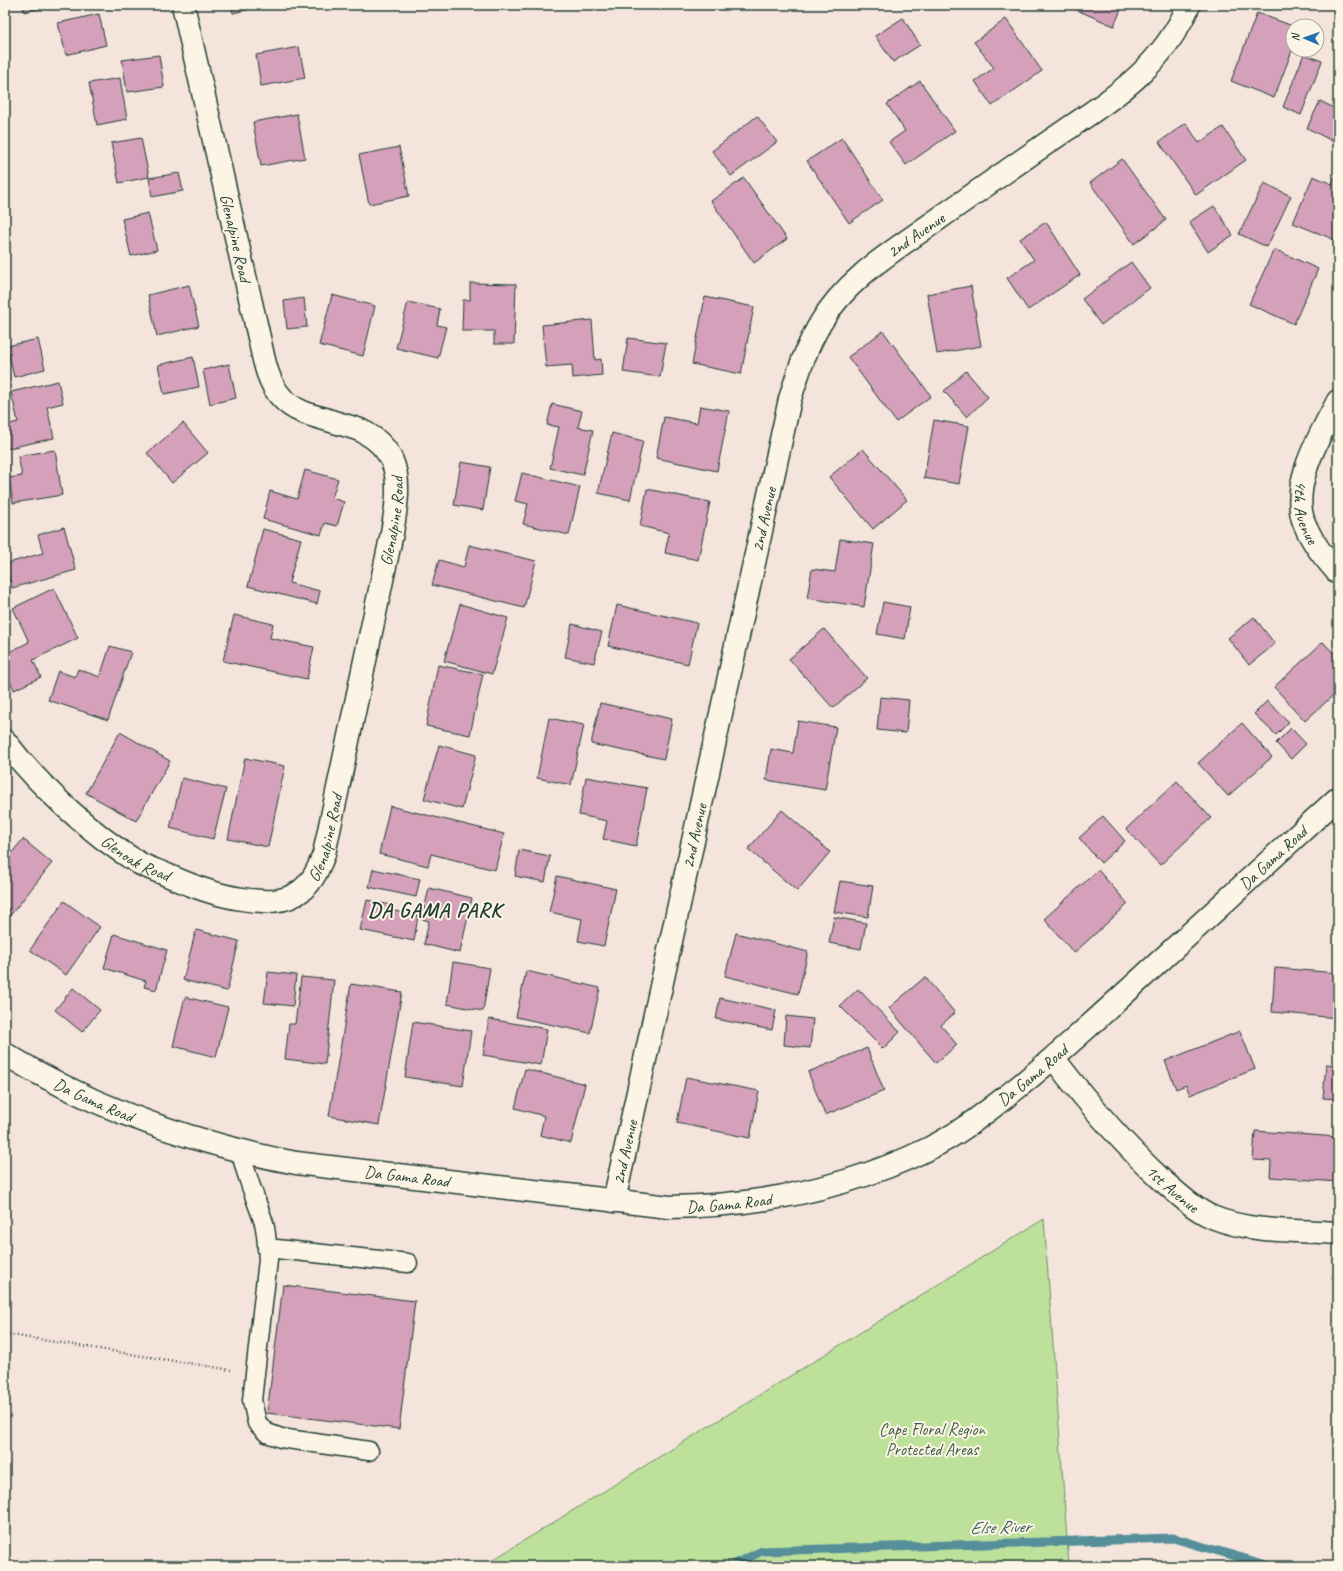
<svg xmlns="http://www.w3.org/2000/svg" width="1343" height="1571" viewBox="0 0 1343 1571" font-family="Caveat,sans-serif">
	<style>
		.green { fill: #bde19b; stroke: #6e8f68 }
		.lines { fill: none; stroke-linecap: round; stroke-linejoin: round }
		.stream { stroke: #578f99; stroke-width: 9 }
		.building { fill: #d4a0ba; stroke: #1f3d34 }
		.service-casing { stroke: #1f3d34; stroke-width: 21 }
		.minor-casing { stroke: #1f3d34; stroke-width: 25 }
		.tertiary-casing { stroke: #1f3d34; stroke-width: 25 }
		.path { stroke: #1f3d34; stroke-width: 2.5; stroke-dasharray: 1 3; stroke-linecap: butt }
		.service { stroke: #fcf5e5; stroke-width: 18 }
		.minor { stroke: #fcf5e5; stroke-width: 22 }
		.tertiary { stroke: #fcf5e5; stroke-width: 22 }
		.labels { text-anchor: middle; stroke-width: 4; stroke-linejoin: round; paint-order: stroke }
		.street-label { font-size: 17px; fill: #1f3d34; stroke: #fcf5e5 }
		.park-label { font-size: 17px; fill: #3f5e49; stroke: #fcf5e5 }
		.water-label { font-size: 18px; font-style: italic; fill: #365f5e; stroke: #fcf5e5 }
		.district-label { font-size: 21px; font-weight: bold; letter-spacing: 1px; fill: #1f3d34; stroke: #fcf5e5 }
	</style>
	<rect width="100%" height="100%" fill="#f4e4dc"/>
	<filter id="ink" filterUnits="userSpaceOnUse"><feTurbulence type="fractalNoise" baseFrequency=".025" numOctaves="2"/><feDisplacementMap in="SourceGraphic" scale="8" xChannelSelector="R" yChannelSelector="G"/><feConvolveMatrix kernelMatrix="1 2 1 2 8 2 1 2 1" color-interpolation-filters="sRGB"/></filter>
	<g filter="url(#ink)">
		<polygon class="green" points="1044,1219 1069,1566 483,1566"/>
		<g class="lines">
			<polyline class="stream" points="731,1566 762,1551 1173,1538 1270,1566"/>
		</g>
		<g class="building">
			<polygon points="23,5 52,5 52,6 24,12"/>
			<polygon points="231,5 268,5 233,13"/>
			<polygon points="1065,5 1123,5 1114,26"/>
			<polygon points="1257,13 1293,26 1293,48 1274,98 1231,81"/>
			<polygon points="99,14 106,45 66,55 58,23"/>
			<polygon points="903,18 920,45 893,62 875,36"/>
			<polygon points="1006,19 1042,71 992,106 975,81 994,68 974,42"/>
			<polygon points="299,47 305,78 261,86 256,55"/>
			<polygon points="1304,54 1322,61 1301,115 1283,107"/>
			<polygon points="159,55 164,87 127,92 122,60"/>
			<polygon points="120,78 127,119 97,125 89,83"/>
			<polygon points="920,81 955,131 906,165 889,142 905,131 887,104"/>
			<polygon points="1320,101 1338,110 1338,133 1334,142 1307,128"/>
			<polygon points="297,114 305,158 261,166 253,122"/>
			<polygon points="757,116 777,142 731,176 712,151"/>
			<polygon points="1186,123 1199,143 1223,127 1246,160 1196,195 1159,142"/>
			<polygon points="141,138 149,177 119,183 111,143"/>
			<polygon points="842,138 883,200 849,223 807,161"/>
			<polygon points="399,147 409,196 369,204 359,155"/>
			<polygon points="1122,159 1166,220 1134,244 1090,183"/>
			<polygon points="1338,171 1338,241 1293,223 1313,176 1332,184"/>
			<polygon points="179,173 183,191 152,197 149,178"/>
			<polygon points="744,178 787,239 754,263 711,201"/>
			<polygon points="1264,183 1291,196 1267,247 1239,234"/>
			<polygon points="1214,206 1233,235 1208,252 1189,222"/>
			<polygon points="148,213 157,250 131,256 122,219"/>
			<polygon points="1046,222 1080,275 1028,310 1007,278 1034,260 1020,239"/>
			<polygon points="1274,249 1318,269 1294,324 1249,304"/>
			<polygon points="1131,262 1150,288 1101,325 1082,299"/>
			<polygon points="470,283 516,284 514,344 494,344 494,331 462,331 463,300 470,300"/>
			<polygon points="189,285 199,326 157,336 148,295"/>
			<polygon points="971,286 981,346 937,354 927,294"/>
			<polygon points="332,295 375,306 363,356 319,345"/>
			<polygon points="705,297 754,307 741,374 692,364"/>
			<polygon points="304,298 307,327 287,329 284,301"/>
			<polygon points="408,302 440,309 437,325 446,327 438,358 396,348"/>
			<polygon points="592,320 595,360 601,359 602,375 573,378 572,365 546,367 542,325"/>
			<polygon points="883,331 931,396 896,422 848,357"/>
			<polygon points="628,338 666,343 660,377 623,372"/>
			<polygon points="38,339 45,369 14,377 7,346"/>
			<polygon points="193,357 199,387 164,394 158,365"/>
			<polygon points="229,364 236,398 210,404 203,370"/>
			<polygon points="966,371 988,397 967,417 944,391"/>
			<polygon points="58,381 63,403 47,407 54,438 5,449 5,425 18,422 11,392"/>
			<polygon points="552,404 582,411 578,427 593,430 583,475 550,468 559,427 547,425"/>
			<polygon points="700,406 729,411 717,471 656,458 664,417 697,423"/>
			<polygon points="934,420 969,426 959,484 924,478"/>
			<polygon points="183,423 208,453 172,483 147,453"/>
			<polygon points="612,433 643,441 630,500 598,493"/>
			<polygon points="863,449 907,500 873,529 829,477"/>
			<polygon points="55,450 62,495 13,503 9,478 22,476 18,456"/>
			<polygon points="461,462 490,467 483,510 454,505"/>
			<polygon points="305,470 338,479 332,498 344,502 337,526 325,523 321,535 263,519 270,491 297,499"/>
			<polygon points="522,473 580,487 569,535 523,524 528,504 515,501"/>
			<polygon points="647,489 710,502 698,560 665,553 669,533 640,526"/>
			<polygon points="64,527 76,570 12,588 5,564 43,553 38,535"/>
			<polygon points="263,529 301,539 289,583 320,591 317,604 248,586"/>
			<polygon points="840,539 874,544 864,607 807,598 812,569 835,572"/>
			<polygon points="469,545 536,561 524,608 432,585 439,560 464,567"/>
			<polygon points="54,588 78,638 33,660 41,677 14,690 5,671 5,654 29,642 13,608"/>
			<polygon points="883,602 910,607 905,639 877,634"/>
			<polygon points="460,604 508,618 492,674 444,661"/>
			<polygon points="617,605 697,623 688,664 608,646"/>
			<polygon points="234,615 273,624 270,638 314,647 307,679 223,661"/>
			<polygon points="1254,617 1275,644 1249,665 1228,638"/>
			<polygon points="572,624 602,632 594,663 565,657"/>
			<polygon points="824,629 867,678 833,708 789,659"/>
			<polygon points="1323,642 1338,658 1338,691 1305,721 1274,687"/>
			<polygon points="110,646 131,652 108,720 48,700 58,671 75,677 78,669 100,677"/>
			<polygon points="438,665 483,674 470,735 426,726"/>
			<polygon points="880,697 909,700 906,733 877,730"/>
			<polygon points="1267,701 1289,722 1276,735 1254,714"/>
			<polygon points="600,703 672,719 664,759 591,744"/>
			<polygon points="549,718 584,725 571,785 537,778"/>
			<polygon points="798,721 836,727 825,790 766,780 771,749 793,753"/>
			<polygon points="1242,723 1272,757 1228,796 1198,763"/>
			<polygon points="1291,728 1306,744 1291,759 1276,743"/>
			<polygon points="120,732 170,761 136,821 86,793"/>
			<polygon points="439,745 476,755 462,809 424,799"/>
			<polygon points="245,758 285,766 268,847 228,839"/>
			<polygon points="586,777 647,788 636,846 603,839 607,821 579,815"/>
			<polygon points="182,778 226,789 213,839 170,828"/>
			<polygon points="1177,781 1211,818 1160,865 1126,829"/>
			<polygon points="390,806 504,834 495,870 431,854 428,866 379,854"/>
			<polygon points="782,810 830,852 797,891 748,849"/>
			<polygon points="1103,816 1125,841 1101,863 1079,838"/>
			<polygon points="23,839 52,863 5,922 5,861"/>
			<polygon points="519,850 550,856 545,882 515,876"/>
			<polygon points="373,869 420,879 416,897 369,887"/>
			<polygon points="1098,870 1128,904 1074,953 1044,919"/>
			<polygon points="557,876 616,889 604,946 578,941 582,919 549,912"/>
			<polygon points="840,881 873,886 868,917 834,912"/>
			<polygon points="429,888 472,898 460,953 424,944 429,921 422,919"/>
			<polygon points="367,900 391,905 390,910 418,916 414,941 360,930"/>
			<polygon points="64,901 100,927 66,975 30,950"/>
			<polygon points="834,917 866,923 861,949 829,943"/>
			<polygon points="196,930 239,941 227,991 183,980"/>
			<polygon points="736,933 808,952 798,994 725,976"/>
			<polygon points="114,934 167,950 156,990 144,987 146,981 104,968"/>
			<polygon points="453,962 490,968 483,1011 447,1004"/>
			<polygon points="1275,968 1338,973 1338,1018 1272,1012"/>
			<polygon points="526,971 600,988 590,1033 516,1017"/>
			<polygon points="268,972 296,975 293,1006 264,1003"/>
			<polygon points="301,977 334,980 325,1064 285,1059 289,1024 295,1024"/>
			<polygon points="925,977 955,1013 941,1025 957,1045 936,1063 889,1008"/>
			<polygon points="351,984 402,992 379,1125 329,1116"/>
			<polygon points="73,988 100,1010 82,1032 55,1010"/>
			<polygon points="858,989 900,1032 883,1049 840,1006"/>
			<polygon points="185,997 228,1007 216,1057 173,1046"/>
			<polygon points="720,998 776,1010 772,1030 716,1019"/>
			<polygon points="786,1016 813,1019 810,1048 784,1045"/>
			<polygon points="489,1019 547,1029 541,1065 483,1055"/>
			<polygon points="413,1022 471,1031 463,1086 405,1077"/>
			<polygon points="1240,1031 1255,1069 1190,1095 1186,1085 1176,1089 1165,1061"/>
			<polygon points="867,1048 884,1091 825,1115 808,1072"/>
			<polygon points="1326,1064 1338,1065 1338,1099 1323,1098"/>
			<polygon points="525,1069 585,1084 571,1143 540,1135 544,1116 515,1108"/>
			<polygon points="686,1077 759,1091 750,1138 677,1123"/>
			<polygon points="1255,1131 1338,1137 1338,1182 1270,1177 1271,1161 1253,1160"/>
			<polygon points="283,1285 415,1301 399,1429 267,1413"/>
		</g>
		<g class="lines">
			<g class="service-casing">
				<g id="service">
					<path d="M241,1152c5,25 15,47 23,71 3,12 3,24 4,37l-16,140 5,23 10,10 14,5 88,13"/>
					<polyline points="267,1248 408,1263"/>
				</g>
			</g>
			<g class="minor-casing">
				<g id="minor">
					<path id="s1" d="M1338,401c-17,32 -50,86 -33,124 8,19 20,33 33,48"/>
					<path id="s2" d="M5,741c33,44 87,94 134,122 9,5 19,8 28,12 25,11 48,20 75,24 20,3 43,5 60,-9 12,-10 17,-23 22,-36l68,-321c7,-42 14,-81 -32,-103 -11,-4 -24,-7 -35,-11 -16,-4 -32,-9 -43,-21 -16,-17 -19,-44 -24,-65l-75,-328"/>
					<path id="s3" d="M1054,1059c33,43 69,85 109,122 15,13 31,28 49,36 39,16 85,13 126,16"/>
					<path id="s4" d="M614,1201l176,-802c8,-26 16,-51 30,-75 26,-45 73,-73 114,-102 44,-31 88,-62 132,-92 53,-36 96,-64 123,-125"/>
				</g>
			</g>
			<g class="tertiary-casing">
				<g id="tertiary">
					<path id="s5" d="M5,1054c90,55 188,89 291,109l373,44c91,-1 177,-18 259,-58 31,-15 57,-36 84,-57 38,-30 74,-63 110,-96 72,-66 144,-132 216,-198"/>
				</g>
			</g>
			<polyline class="path" points="5,1334 231,1370"/>
			<use href="#service" class="service"/>
			<use href="#minor" class="minor"/>
			<use href="#tertiary" class="tertiary"/>
		</g>
	</g>
	<g class="labels">
		<g class="street-label">
			<text dy="6" stroke="none"><textPath href="#s4" startOffset="1034">2nd Avenue</textPath></text>
			<text transform="translate(236 238) rotate(77)" y="6">Glenalpine Road</text>
			<text dy="6" stroke="none"><textPath href="#s1" startOffset="120">4th Avenue</textPath></text>
			<text dy="6" stroke="none"><textPath href="#s4" startOffset="698">2nd Avenue</textPath></text>
			<text dy="6" stroke="none"><textPath href="#s2" startOffset="737">Glenalpine Road</textPath></text>
			<text dy="6" stroke="none"><textPath href="#s2" startOffset="413">Glenalpine Road</textPath></text>
			<text dy="6" stroke="none"><textPath href="#s4" startOffset="374">2nd Avenue</textPath></text>
			<text dy="6" stroke="none"><textPath href="#s2" startOffset="177">Glenoak Road</textPath></text>
			<text dy="6" stroke="none"><textPath href="#s5" startOffset="1408">Da Gama Road</textPath></text>
			<text dy="6" stroke="none"><textPath href="#s5" startOffset="1084">Da Gama Road</textPath></text>
			<text dy="6" stroke="none"><textPath href="#s5" startOffset="100">Da Gama Road</textPath></text>
			<text dy="6" stroke="none"><textPath href="#s4" startOffset="50">2nd Avenue</textPath></text>
			<text dy="6" stroke="none"><textPath href="#s5" startOffset="424">Da Gama Road</textPath></text>
			<text dy="6" stroke="none"><textPath href="#s3" startOffset="176">1st Avenue</textPath></text>
			<text dy="6" stroke="none"><textPath href="#s5" startOffset="748">Da Gama Road</textPath></text>
		</g>
		<g class="park-label">
			<text x="932" y="1435">Cape Floral Region<tspan x="932" dy="20">Protected Areas</tspan></text>
		</g>
		<g class="water-label">
			<text transform="translate(1000 1527) rotate(-2)" y="6">Else River</text>
		</g>
		<g class="district-label">
			<text x="435" y="917">DA GAMA PARK</text>
		</g>
	</g>
	<rect width="1343" height="1571" fill="none" stroke="#fcf5e5" stroke-width="20"/>
	<rect x="10" y="10" width="1323" height="1551" fill="none" stroke="#1f3d34" stroke-width="1.5" filter="url(#ink)"/>
	<g transform="translate(1305 38) rotate(272)"><circle r="19" fill="#fcf5e5" stroke="#a4ab9e"/>
	<path d="M0-3L7 15L0 10L-7 15Z" fill="#1f6fb2"/>
	<text y="-6" font-size="11" font-weight="bold" text-anchor="middle" fill="#1f3d34">N</text>
	</g>
</svg>
